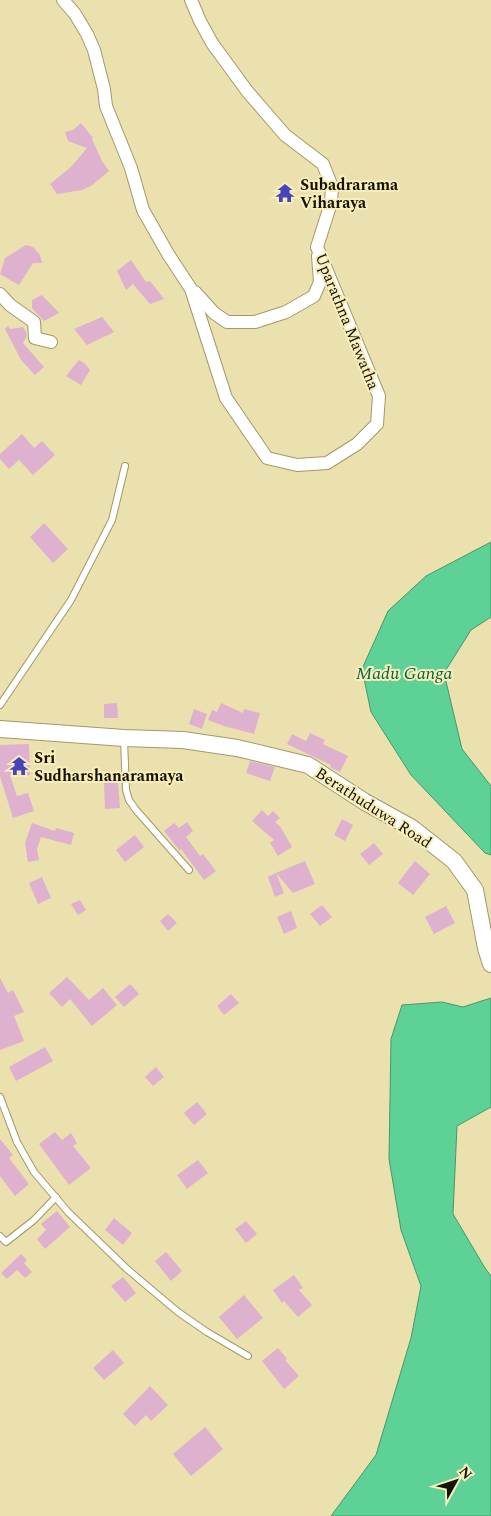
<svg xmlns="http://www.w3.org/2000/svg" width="491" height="1516" viewBox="0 0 491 1516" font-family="Spectral,serif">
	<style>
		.water { fill: #5dd196; stroke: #479869 }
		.building { fill: #deb1cf }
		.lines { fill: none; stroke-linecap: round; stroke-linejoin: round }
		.service-casing { stroke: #a29969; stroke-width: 8 }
		.minor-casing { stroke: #a29969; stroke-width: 14 }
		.tertiary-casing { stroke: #a29969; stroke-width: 18 }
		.service { stroke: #fff; stroke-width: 6 }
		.minor { stroke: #fff; stroke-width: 12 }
		.tertiary { stroke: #fff; stroke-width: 16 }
		.labels { text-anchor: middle; stroke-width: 4; stroke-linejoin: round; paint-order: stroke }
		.poi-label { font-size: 16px; font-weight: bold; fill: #151201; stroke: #f8eebb; text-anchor: start }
		.street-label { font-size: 16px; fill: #151201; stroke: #f8eebb }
		.water-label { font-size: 18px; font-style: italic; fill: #08643e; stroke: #f8eebb }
	</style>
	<rect width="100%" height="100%" fill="#ebe1ae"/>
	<g class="water">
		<polygon points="491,542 491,617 471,630 444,673 462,749 491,786 491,855 485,853 411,775 371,712 362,669 388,611 426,576"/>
		<polygon points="491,998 491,1107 457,1126 453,1214 485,1268 491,1276 491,1516 331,1516 376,1455 411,1338 421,1286 401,1230 389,1159 391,1039 402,1005 442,1002 463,1007"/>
	</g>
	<g class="building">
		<polygon points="81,123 93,138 92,139 102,161 109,171 91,186 82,190 57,194 50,184 71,167 87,148 68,141 65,132 73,130"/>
		<polygon points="26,245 33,247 40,255 42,263 33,263 19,285 0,274 5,258"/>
		<polygon points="131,260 146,282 150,281 164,299 150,304 133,284 126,290 117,271"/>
		<polygon points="42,295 59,313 44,321 32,308 32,300"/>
		<polygon points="102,317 114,332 87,345 74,329"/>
		<polygon points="8,326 10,329 23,327 26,332 27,336 23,343 44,367 35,375 21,360 5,329"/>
		<polygon points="79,360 85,364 90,370 81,385 66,376"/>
		<polygon points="22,434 34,448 42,441 55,455 33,475 19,460 9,469 0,459 0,454"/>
		<polygon points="44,523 68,549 53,563 30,537"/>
		<polygon points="117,703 118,718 104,718 104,704"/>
		<polygon points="221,703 243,713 244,709 260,713 254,734 224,726 208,720 212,710 217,712"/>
		<polygon points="194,709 207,714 202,729 189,724"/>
		<polygon points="310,733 325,740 323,744 348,756 340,772 330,767 331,765 287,744 292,734 306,741"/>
		<polygon points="29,744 30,775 10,775 17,796 28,793 34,811 13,818 0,776 0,745"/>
		<polygon points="250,761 275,767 270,781 246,773"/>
		<polygon points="118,781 120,808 105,809 104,782"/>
		<polygon points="262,810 268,816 273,811 280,818 275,822 280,826 292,847 278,856 270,843 274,840 252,821"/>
		<polygon points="342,819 353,825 345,841 334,835"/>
		<polygon points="187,822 193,831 186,837 200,856 203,854 216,871 204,880 181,849 180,851 164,831 174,823 179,828"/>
		<polygon points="32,823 55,831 56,828 74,833 71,845 41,837 37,849 39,860 28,862 25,843"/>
		<polygon points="135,835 144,847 125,862 116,850"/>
		<polygon points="374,843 383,854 369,865 360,854"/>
		<polygon points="305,861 315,884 293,893 276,873"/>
		<polygon points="415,861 430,874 413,895 398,883"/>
		<polygon points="276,873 284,893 275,897 268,877"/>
		<polygon points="42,877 51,898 38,904 29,883"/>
		<polygon points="80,900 86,910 78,915 71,904"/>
		<polygon points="322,905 332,917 320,926 310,914"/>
		<polygon points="446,906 455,923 434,934 425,917"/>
		<polygon points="291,911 297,928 284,934 277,917"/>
		<polygon points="168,914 177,923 168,931 160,921"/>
		<polygon points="67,977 89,1000 103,988 117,1005 92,1026 70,999 62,1007 49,993"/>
		<polygon points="0,978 8,993 13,990 24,1012 14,1016 24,1041 0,1050"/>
		<polygon points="130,984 139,994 124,1007 115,997"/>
		<polygon points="231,994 239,1003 224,1015 217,1006"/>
		<polygon points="45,1047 53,1061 16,1081 9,1067"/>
		<polygon points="156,1067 164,1077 153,1086 145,1077"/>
		<polygon points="197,1102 207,1114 194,1125 184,1113"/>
		<polygon points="55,1132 62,1140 71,1133 77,1143 73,1146 91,1168 69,1185 39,1144"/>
		<polygon points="0,1139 13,1155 9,1158 29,1184 15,1196 0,1176"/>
		<polygon points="198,1160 208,1173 187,1189 177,1175"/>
		<polygon points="57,1211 70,1227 45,1249 37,1239 46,1230 41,1224"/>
		<polygon points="114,1218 132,1233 123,1245 105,1230"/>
		<polygon points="246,1221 257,1234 246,1243 235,1229"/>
		<polygon points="166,1252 182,1271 171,1281 155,1261"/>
		<polygon points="21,1254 27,1260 24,1263 32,1272 25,1278 17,1270 7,1279 1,1273"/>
		<polygon points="294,1275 303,1288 299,1290 312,1305 298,1317 284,1301 282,1303 273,1290"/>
		<polygon points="123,1277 136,1293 125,1302 111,1286"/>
		<polygon points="244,1295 263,1318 237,1339 219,1317"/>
		<polygon points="278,1348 287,1359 285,1360 299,1376 284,1389 262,1361"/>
		<polygon points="113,1350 124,1363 104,1380 93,1368"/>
		<polygon points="150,1386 168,1405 151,1421 146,1415 135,1426 123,1414"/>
		<polygon points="205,1427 223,1449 191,1476 173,1454"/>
	</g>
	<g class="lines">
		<g class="service-casing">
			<g id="service">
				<polyline points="0,705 71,600 112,520 125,466"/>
				<polyline points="124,739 126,790 129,800 136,810 189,870"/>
				<polyline points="0,1097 17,1142 34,1172 68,1212 127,1269 178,1312 207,1332 248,1356"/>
				<polyline points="0,1236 6,1242 34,1220 56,1197"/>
			</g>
		</g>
		<g class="minor-casing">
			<g id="minor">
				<polyline points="63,0 75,14 87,34 94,50 104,89 106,106 131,168 143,210 168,254 191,289 226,398 267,458 297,465 327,463 357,444 377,424 379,396 317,247 331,203 332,187 323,164 285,135 247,91 212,43 200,21 191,0"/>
				<polyline points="195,292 214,313 227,322 255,322 286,312 314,296 320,282 318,256"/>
				<polyline points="0,294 10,305 34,322 35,338 51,342"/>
			</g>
		</g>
		<g class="tertiary-casing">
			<polyline id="tertiary" points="0,729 124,738 183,740 237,748 308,765 365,802 412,828 454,861 475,890 486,948 491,964"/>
		</g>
		<use href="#service" class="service"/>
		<use href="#minor" class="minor"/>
		<use href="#tertiary" class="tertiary"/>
	</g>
	<defs>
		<g id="temple-bare" transform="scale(1.5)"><path d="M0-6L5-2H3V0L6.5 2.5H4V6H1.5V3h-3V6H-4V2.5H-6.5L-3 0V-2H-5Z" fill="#4743b9" stroke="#f8eebb" stroke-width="2.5" paint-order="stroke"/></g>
	</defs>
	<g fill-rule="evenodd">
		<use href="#temple-bare" x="285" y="193"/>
		<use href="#temple-bare" x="19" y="766"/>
	</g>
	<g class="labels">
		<g class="poi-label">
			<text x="300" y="190">Subadrarama<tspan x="300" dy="18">Viharaya</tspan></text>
			<text x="34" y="763">Sri<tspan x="34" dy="18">Sudharshanaramaya</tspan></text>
		</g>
		<g class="street-label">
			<text transform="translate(348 321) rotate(68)" y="6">Uparathna Mawatha</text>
			<text transform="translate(374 807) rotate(33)" y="6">Berathuduwa Road</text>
		</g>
		<g class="water-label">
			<text x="404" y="679">Madu Ganga</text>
		</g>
	</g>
	<g transform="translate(456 1481) rotate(50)" stroke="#f8eebb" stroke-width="4" paint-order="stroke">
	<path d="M0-4L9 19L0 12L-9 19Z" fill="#151201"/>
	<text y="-8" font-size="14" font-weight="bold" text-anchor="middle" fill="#151201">N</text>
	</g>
</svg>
